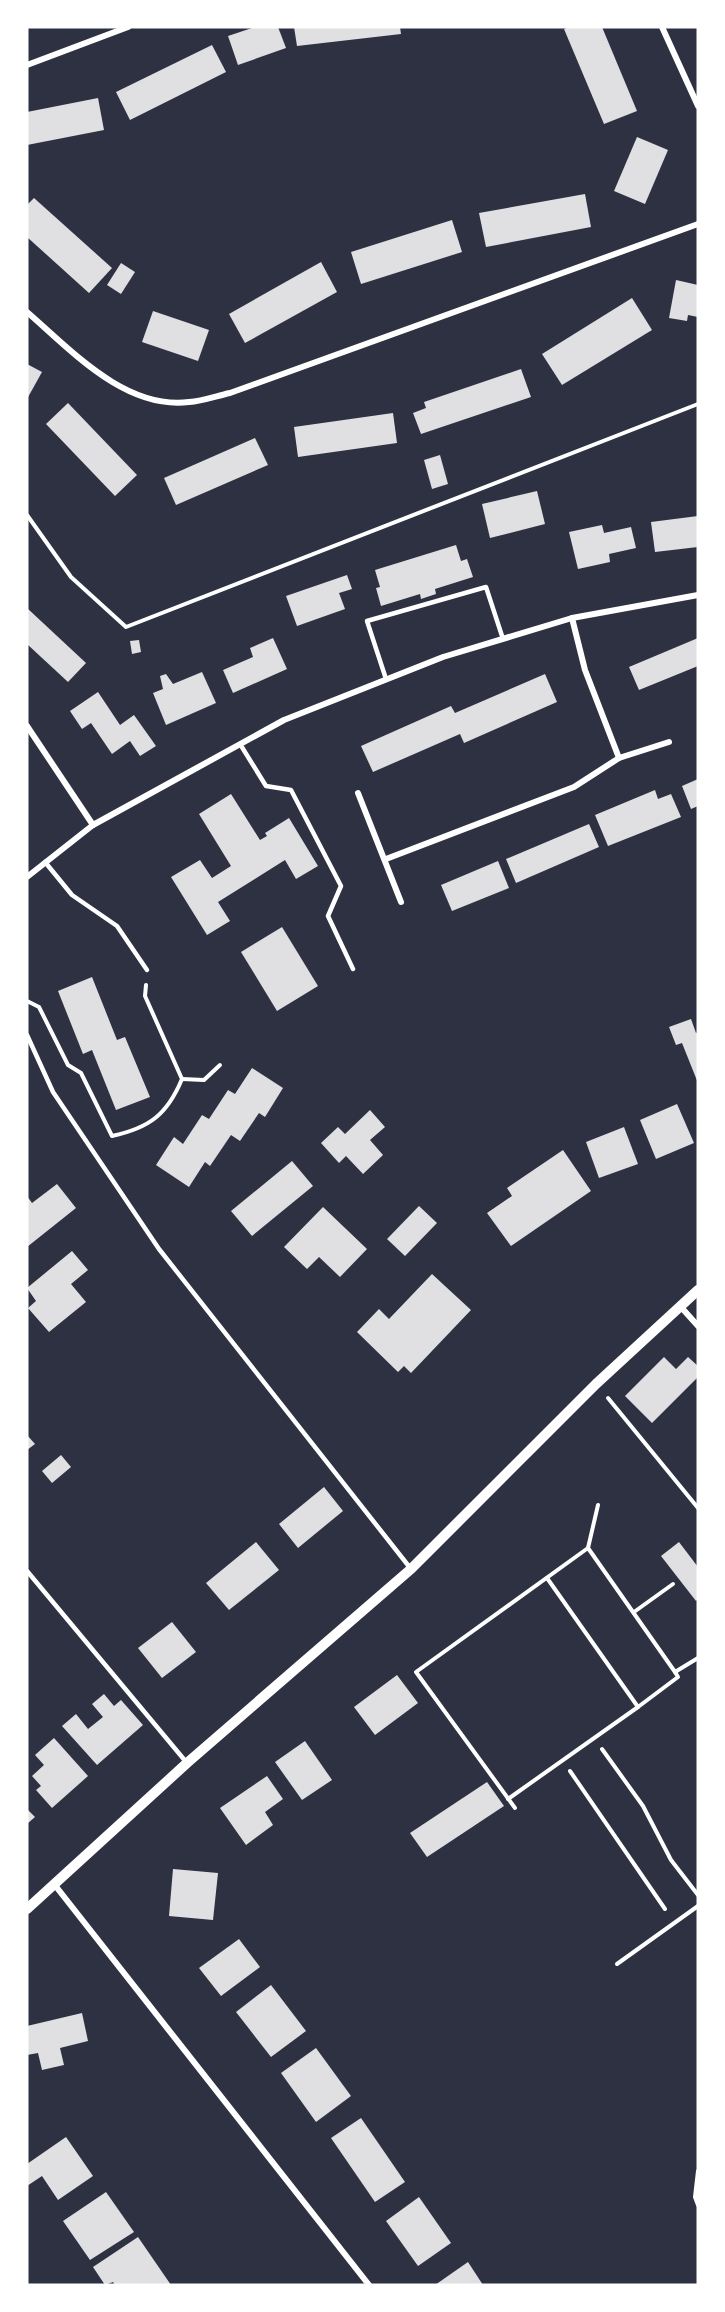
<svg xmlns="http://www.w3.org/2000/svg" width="725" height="2312" viewBox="0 0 725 2312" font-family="Quicksand,sans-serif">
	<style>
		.building { fill: #e0e0e3 }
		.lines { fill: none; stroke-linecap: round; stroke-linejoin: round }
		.path { stroke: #fff; stroke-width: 4 }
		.service { stroke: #fff; stroke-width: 4.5 }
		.minor { stroke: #fff; stroke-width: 6 }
		.tertiary { stroke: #fff; stroke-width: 10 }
	</style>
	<rect width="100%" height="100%" fill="#2d3142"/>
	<g class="building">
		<polygon points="255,27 278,27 286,48 238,65 228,36"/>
		<polygon points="294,27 400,27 401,34 297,46"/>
		<polygon points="569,27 602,27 637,111 604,124 564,29"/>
		<polygon points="212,45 226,72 130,120 116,92"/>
		<polygon points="98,98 104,130 27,145 27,112"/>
		<polygon points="637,137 668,150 645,204 614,191"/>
		<polygon points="585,194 591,227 486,247 479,213"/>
		<polygon points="34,198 112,268 89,293 27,237 27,205"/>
		<polygon points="452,220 462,252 361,284 351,252"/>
		<polygon points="321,262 337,292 245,343 229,314"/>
		<polygon points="121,263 135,272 121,294 107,285"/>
		<polygon points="676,280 698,285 698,317 688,315 687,321 669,318"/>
		<polygon points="632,298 652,330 562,385 542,354"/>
		<polygon points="153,311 209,330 198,361 142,342"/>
		<polygon points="27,364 42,372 27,399"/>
		<polygon points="521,369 531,397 421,434 413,413 426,408 424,402"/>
		<polygon points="68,403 137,475 115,496 46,424"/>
		<polygon points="393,413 397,443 298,457 294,427"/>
		<polygon points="255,438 268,465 176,505 164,478"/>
		<polygon points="440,455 448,484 432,489 424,460"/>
		<polygon points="537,491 545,524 490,538 482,504"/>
		<polygon points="698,516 698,547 655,552 651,522"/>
		<polygon points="602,525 604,533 631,527 636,548 609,554 610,562 578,569 569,532"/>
		<polygon points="456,545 461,561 467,559 473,577 435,589 436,594 421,599 420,594 381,606 376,588 380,587 375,570"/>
		<polygon points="347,575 352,589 339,593 345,609 297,626 286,596"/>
		<polygon points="27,608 86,663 68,682 27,644"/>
		<polygon points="273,638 287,669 233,693 223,670 253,657 250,648"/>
		<polygon points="698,638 698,666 639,690 629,667"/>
		<polygon points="139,640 141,652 132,654 130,641"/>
		<polygon points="202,672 216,703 166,725 153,693 163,689 160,676 166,674 173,684"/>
		<polygon points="545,674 557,702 464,743 460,734 373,772 361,746 451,706 455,713"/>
		<polygon points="98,692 120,725 134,715 156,746 140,756 130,741 112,754 91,723 82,729 70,711"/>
		<polygon points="698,779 698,806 691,809 682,786"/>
		<polygon points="655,790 658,799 671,794 681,817 608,846 595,815"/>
		<polygon points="231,794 260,840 267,836 265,833 289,818 318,866 296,879 285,860 218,902 230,921 207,935 171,877 200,860 212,878 231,866 199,814"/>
		<polygon points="589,824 599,847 516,883 506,859"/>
		<polygon points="498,861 509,888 452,911 441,885"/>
		<polygon points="282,927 318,986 277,1011 241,952"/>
		<polygon points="92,977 117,1040 125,1037 150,1097 116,1110 92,1050 83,1054 58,991"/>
		<polygon points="691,1019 696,1033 698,1032 698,1083 682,1043 676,1045 669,1027"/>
		<polygon points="252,1068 283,1088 265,1117 259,1113 240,1141 231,1135 210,1166 205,1162 189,1187 156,1165 174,1137 183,1144 202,1115 209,1119 228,1090 235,1094"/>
		<polygon points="677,1104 694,1143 656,1159 640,1120"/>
		<polygon points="370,1110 385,1127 370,1140 383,1155 363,1174 346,1156 339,1163 321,1143 338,1127 345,1134"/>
		<polygon points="624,1127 638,1164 599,1178 586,1142"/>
		<polygon points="563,1150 591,1191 511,1246 487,1213 512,1196 507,1188"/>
		<polygon points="292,1161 313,1186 252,1236 231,1211"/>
		<polygon points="57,1184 76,1208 27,1247 27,1196 32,1203"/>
		<polygon points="419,1206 437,1223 405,1256 387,1239"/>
		<polygon points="323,1207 367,1249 340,1277 319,1257 307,1269 284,1247"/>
		<polygon points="72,1251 88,1270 71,1284 86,1302 49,1332 28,1308 36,1301 27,1288"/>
		<polygon points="432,1274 471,1310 411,1373 404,1366 398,1372 357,1332 379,1309 389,1319"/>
		<polygon points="664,1357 676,1369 688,1357 698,1366 698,1377 652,1423 625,1396"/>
		<polygon points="27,1435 35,1444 27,1450"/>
		<polygon points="61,1455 71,1467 52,1483 42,1471"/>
		<polygon points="324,1487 343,1511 298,1548 279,1524"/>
		<polygon points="256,1542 279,1570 229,1610 206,1583"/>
		<polygon points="679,1542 698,1567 698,1599 696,1601 661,1556"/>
		<polygon points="172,1622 196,1652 162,1678 138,1648"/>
		<polygon points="397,1675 418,1703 375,1735 354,1707"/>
		<polygon points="104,1694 114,1706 121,1700 143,1725 97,1765 62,1726 76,1714 88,1729 103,1717 92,1704"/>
		<polygon points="54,1738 88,1776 52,1808 36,1790 41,1786 32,1776 44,1765 35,1755"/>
		<polygon points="305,1741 332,1780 302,1800 275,1762"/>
		<polygon points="267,1776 283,1799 265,1812 273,1825 246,1845 220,1808"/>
		<polygon points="487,1782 504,1806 427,1857 410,1833"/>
		<polygon points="27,1809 35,1817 27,1824"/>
		<polygon points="173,1869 218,1873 213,1920 169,1916"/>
		<polygon points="239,1939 260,1967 221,1996 199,1968"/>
		<polygon points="271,1985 306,2031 271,2057 236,2012"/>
		<polygon points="82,2013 88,2041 60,2048 64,2065 42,2070 38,2053 27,2055 27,2026"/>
		<polygon points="316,2048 351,2096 316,2122 281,2073"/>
		<polygon points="361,2118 405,2182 375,2202 331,2138"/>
		<polygon points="66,2137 93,2176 58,2200 42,2176 27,2186 27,2164"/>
		<polygon points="106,2192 134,2232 90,2260 63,2221"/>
		<polygon points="419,2197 451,2243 418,2266 386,2221"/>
		<polygon points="138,2237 171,2285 115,2285 113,2282 105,2285 93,2267"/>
		<polygon points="468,2262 483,2285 435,2285"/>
	</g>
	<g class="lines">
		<g class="path">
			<polyline points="27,515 71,577 126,627 698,404"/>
			<path d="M27,1001l12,6 29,58 13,8 31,63c37,-8 55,-21 70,-57l-37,-83 1,-11"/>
			<polyline points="182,1079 204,1080 220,1065"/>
			<polyline points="608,1398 698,1508"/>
			<polyline points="588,1548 598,1505"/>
			<polyline points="547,1578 638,1707 678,1677 675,1672"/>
			<polyline points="634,1612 673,1584"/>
			<polyline points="602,1749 643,1806 671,1860 698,1895"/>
			<polyline points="570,1771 665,1909"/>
			<polyline points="508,1799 638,1707"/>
			<polyline points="515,1808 416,1672 588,1548 675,1672 698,1658"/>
			<polyline points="617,1964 698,1906"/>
			<polyline points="698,2171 695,2197 698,2205"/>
		</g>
		<g class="service">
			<polyline points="386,679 367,621 486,587 503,639"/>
			<polyline points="240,744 266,786 291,790 341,886 328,916 353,969"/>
			<polyline points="45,862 72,895 117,926 147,970"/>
			<polyline points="27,1035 53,1092 159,1249 411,1569"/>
			<polyline points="27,1571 187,1763"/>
		</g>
		<g class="minor">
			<polyline points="662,27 698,106"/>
			<polyline points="27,65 128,27"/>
			<path d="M27,312c44,38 98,98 162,90 14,-1 27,-6 41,-9l468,-169"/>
			<polyline points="27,726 93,825"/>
			<polyline points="619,758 669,742"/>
			<polyline points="358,793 401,902"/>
			<polyline points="386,859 574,787 619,758 585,670 572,618"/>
			<polyline points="27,877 93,825 284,720 443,657 572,618 698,595"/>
			<polyline points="680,1306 698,1326"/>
			<polyline points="54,1884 369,2285"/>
		</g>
		<polyline class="tertiary" points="27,1909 187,1763 411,1569 596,1384 698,1290"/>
	</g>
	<rect width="725" height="2312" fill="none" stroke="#ffffff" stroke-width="57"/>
</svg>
